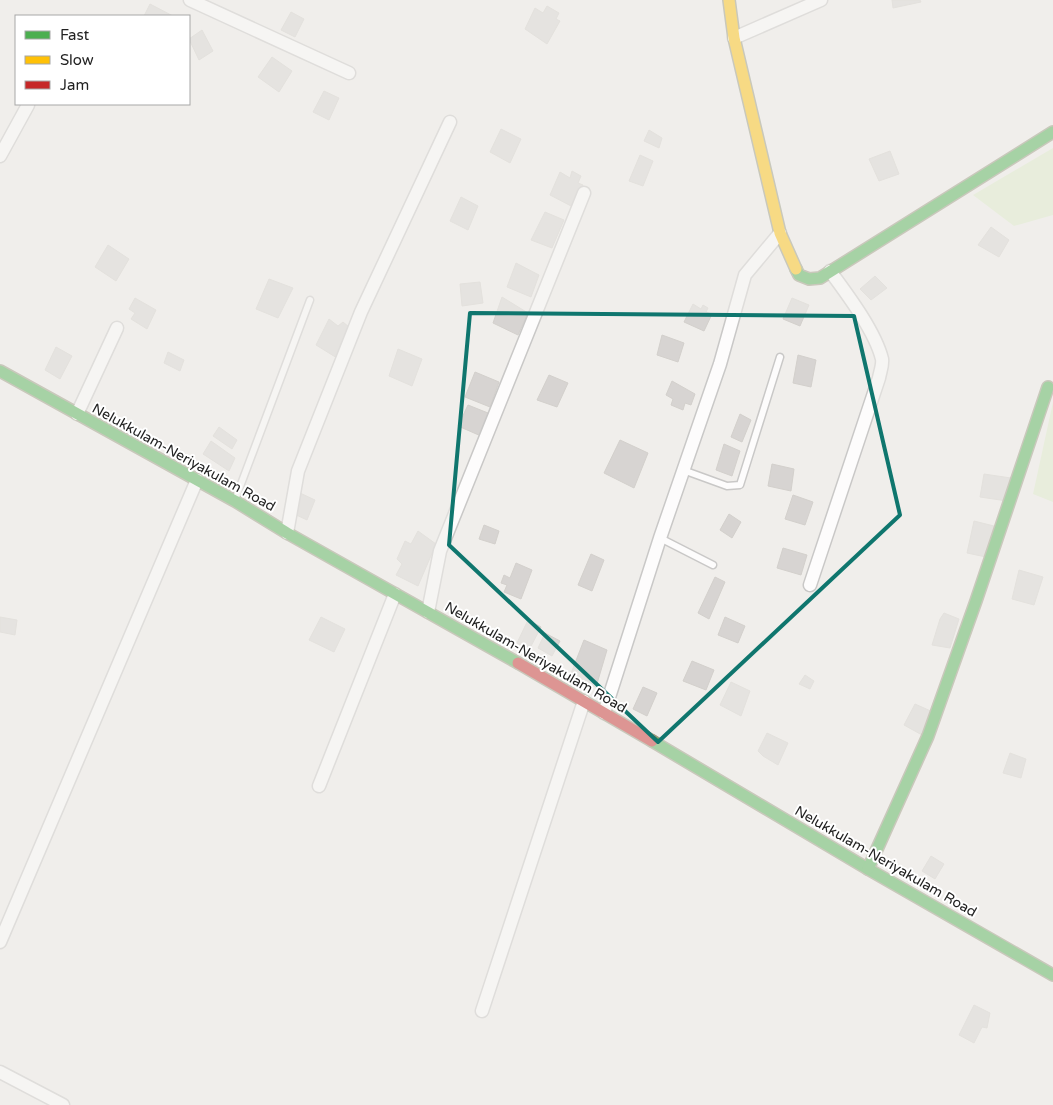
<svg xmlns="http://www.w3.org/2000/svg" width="1053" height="1105" viewBox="0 0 1053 1105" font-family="'Varela Round',sans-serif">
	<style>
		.grass { fill: #ddeccb }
		.building { fill: #d7d4d2; stroke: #d3d0cc }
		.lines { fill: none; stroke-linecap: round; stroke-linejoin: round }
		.lane-casing { stroke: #c9c8c7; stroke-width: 9 }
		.street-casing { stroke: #c9c8c7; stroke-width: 15 }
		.fast-casing { stroke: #999a82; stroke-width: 14 }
		.slow-casing { stroke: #999a82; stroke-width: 14 }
		.jam-casing { stroke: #999a82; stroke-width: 14 }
		.lane { stroke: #fdfcfc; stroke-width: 6 }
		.street { stroke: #fdfcfc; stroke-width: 12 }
		.fast { stroke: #4caf50; stroke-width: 11 }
		.slow { stroke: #ffc107; stroke-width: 11 }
		.jam { stroke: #c62828; stroke-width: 11 }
		.marked { fill: none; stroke: #0f766e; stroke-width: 4; stroke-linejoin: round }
		.labels { text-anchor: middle; stroke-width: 4; stroke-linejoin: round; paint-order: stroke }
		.street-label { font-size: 14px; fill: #222; stroke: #fff }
	</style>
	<rect width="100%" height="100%" fill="#f0eeeb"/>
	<g class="grass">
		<polygon points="1053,148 1053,215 1014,226 973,195"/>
		<polygon points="1053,402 1053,502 1033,494"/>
	</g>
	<g class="building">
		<polygon points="892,0 920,0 921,2 893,8"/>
		<polygon points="150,4 173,16 144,16"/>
		<polygon points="547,6 559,13 556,19 560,21 547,44 525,29 535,8 543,13"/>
		<polygon points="291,12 304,19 295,37 281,30"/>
		<polygon points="202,30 213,51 199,60 189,39"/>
		<polygon points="272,57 292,71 279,92 258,77"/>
		<polygon points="324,91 339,98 329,120 313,112"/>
		<polygon points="501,129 521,139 510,163 490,152"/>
		<polygon points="649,130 662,138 659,148 644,141"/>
		<polygon points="890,151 899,174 879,181 869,159"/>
		<polygon points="640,155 653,161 643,186 629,181"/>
		<polygon points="572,171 581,176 578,183 583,185 573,207 550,195 560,172 570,178"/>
		<polygon points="461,197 478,206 468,230 450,221"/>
		<polygon points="545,212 564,220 552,248 531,240"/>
		<polygon points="991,227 1009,240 999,257 978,245"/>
		<polygon points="108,245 129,259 116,281 95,267"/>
		<polygon points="516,263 539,275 531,297 507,287"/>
		<polygon points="875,276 887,288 871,300 860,289"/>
		<polygon points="269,279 293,288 278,318 256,309"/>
		<polygon points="480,282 483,303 462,306 460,284"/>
		<polygon points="502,297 528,313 518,335 493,323"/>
		<polygon points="135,298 156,310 147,329 131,319 135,313 129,309"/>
		<polygon points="792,298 809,305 800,326 783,319"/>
		<polygon points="693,304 701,309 703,305 708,308 706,312 712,314 704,331 684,322"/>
		<polygon points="329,319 338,326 343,322 349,327 337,358 316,345"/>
		<polygon points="662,335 684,343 678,362 657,355"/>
		<polygon points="56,347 72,356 60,379 45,370"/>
		<polygon points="398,349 422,359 412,386 389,376"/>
		<polygon points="168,352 184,360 180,371 164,363"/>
		<polygon points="798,355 816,360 811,387 793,383"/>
		<polygon points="475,372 499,382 490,407 465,397"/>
		<polygon points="549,375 568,383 557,407 537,400"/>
		<polygon points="672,381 695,394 691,405 685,403 683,410 671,405 673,399 666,395"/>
		<polygon points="468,405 488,413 481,436 458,426"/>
		<polygon points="740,414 751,420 742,442 731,437"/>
		<polygon points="219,427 237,440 232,449 213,436"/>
		<polygon points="620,440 648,453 634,488 604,473"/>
		<polygon points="211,441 235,458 229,471 203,454"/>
		<polygon points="724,444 740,451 732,476 716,470"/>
		<polygon points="772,464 794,469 791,491 768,486"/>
		<polygon points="984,474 1011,478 1007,501 980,497"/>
		<polygon points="300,493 315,500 307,520 292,513"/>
		<polygon points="793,495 813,502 805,525 785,519"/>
		<polygon points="729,514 741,522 732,538 720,530"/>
		<polygon points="974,521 994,526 986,557 967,553"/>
		<polygon points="484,525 499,531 495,544 479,539"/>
		<polygon points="418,531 436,544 418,586 396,575 402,564 397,559 405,541 411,544"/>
		<polygon points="783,548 807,555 801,575 777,568"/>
		<polygon points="591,554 604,560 592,591 578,585"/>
		<polygon points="516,563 532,570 521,599 504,592 507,585 501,583 504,575 510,578"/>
		<polygon points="1019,570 1043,577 1034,605 1012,599"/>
		<polygon points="715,577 725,582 709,619 698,613"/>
		<polygon points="944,613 959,619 950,648 932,645 940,619"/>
		<polygon points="0,617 17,620 15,635 0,632"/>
		<polygon points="321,617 345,629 334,652 309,640"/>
		<polygon points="725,617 745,626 738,643 718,635"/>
		<polygon points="528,620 541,627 529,650 517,643"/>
		<polygon points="545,633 560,641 552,656 538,648"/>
		<polygon points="584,640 607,650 596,687 570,676"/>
		<polygon points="692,661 714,670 706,690 683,681"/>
		<polygon points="805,675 814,681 810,689 799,684"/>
		<polygon points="731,682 750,691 741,716 720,705"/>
		<polygon points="643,687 657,693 647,716 633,709"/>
		<polygon points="915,704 933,712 922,735 904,725"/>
		<polygon points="767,733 788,743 778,765 763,756 758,751"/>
		<polygon points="1010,753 1026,759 1021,778 1003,773"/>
		<polygon points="931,856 944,864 935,879 922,871"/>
		<polygon points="974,1005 990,1013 987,1028 982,1027 974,1043 959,1035"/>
	</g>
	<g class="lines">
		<g class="lane-casing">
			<g id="lane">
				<polyline points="683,470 727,486 740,485 780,357"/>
				<polyline points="235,500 310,300"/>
				<polyline points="660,538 713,565"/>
			</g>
		</g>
		<g class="street-casing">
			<g id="street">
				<polyline points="190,0 349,73"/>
				<polyline points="734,38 821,0"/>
				<polyline points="0,156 28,105"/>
				<polyline points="77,414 117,328"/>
				<polyline points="287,533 298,471 361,312 450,122"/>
				<path d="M810,585l69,-207c1,-6 4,-13 3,-19 -7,-28 -35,-65 -52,-88"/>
				<polyline points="428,612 440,551 584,193"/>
				<polyline points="604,713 660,538 720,364 745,275 780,233"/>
				<polyline points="319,786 395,594"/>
				<polyline points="0,942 197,480"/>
				<polyline points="482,1011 584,701"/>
				<polyline points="0,1072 63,1105"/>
			</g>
		</g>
		<g class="fast-casing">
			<g id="fast">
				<polyline points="796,269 799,275 809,279 820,278 1053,132"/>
				<polyline points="0,371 235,501 287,533 518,663"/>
				<polyline points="652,741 868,869 1053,975"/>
				<polyline points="868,869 928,736 976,601 1048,387"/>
			</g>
		</g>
		<g class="slow-casing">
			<polyline id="slow" points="729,0 734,38 780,233 796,269"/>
		</g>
		<g class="jam-casing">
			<polyline id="jam" points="518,663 652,741"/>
		</g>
		<use href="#lane" class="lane"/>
		<use href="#street" class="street"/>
		<use href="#fast" class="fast"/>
		<use href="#slow" class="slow"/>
		<use href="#jam" class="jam"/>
	</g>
	<path d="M0 0H1053V1105H0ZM470,313l384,3 46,199 -242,227 -209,-197z" fill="#f0eeeb" fill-opacity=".55" fill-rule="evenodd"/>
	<path class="marked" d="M470,313l384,3 46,199 -242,227 -209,-197z"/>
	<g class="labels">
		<g class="street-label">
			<text transform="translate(184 457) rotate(29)" y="5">Nelukkulam-Neriyakulam Road</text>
			<text transform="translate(536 657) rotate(30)" y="5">Nelukkulam-Neriyakulam Road</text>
			<text transform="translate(886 861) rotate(30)" y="5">Nelukkulam-Neriyakulam Road</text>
		</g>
	</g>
	<rect x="15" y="15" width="175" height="90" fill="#ffffff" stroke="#a7a7a7"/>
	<rect x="25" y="31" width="25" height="8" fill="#4caf50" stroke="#a7a7a7"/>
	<text x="60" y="40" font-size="15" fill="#222222">Fast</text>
	<rect x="25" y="56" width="25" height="8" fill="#ffc107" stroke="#a7a7a7"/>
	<text x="60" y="65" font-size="15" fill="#222222">Slow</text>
	<rect x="25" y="81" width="25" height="8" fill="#c62828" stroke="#a7a7a7"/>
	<text x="60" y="90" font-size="15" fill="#222222">Jam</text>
</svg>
